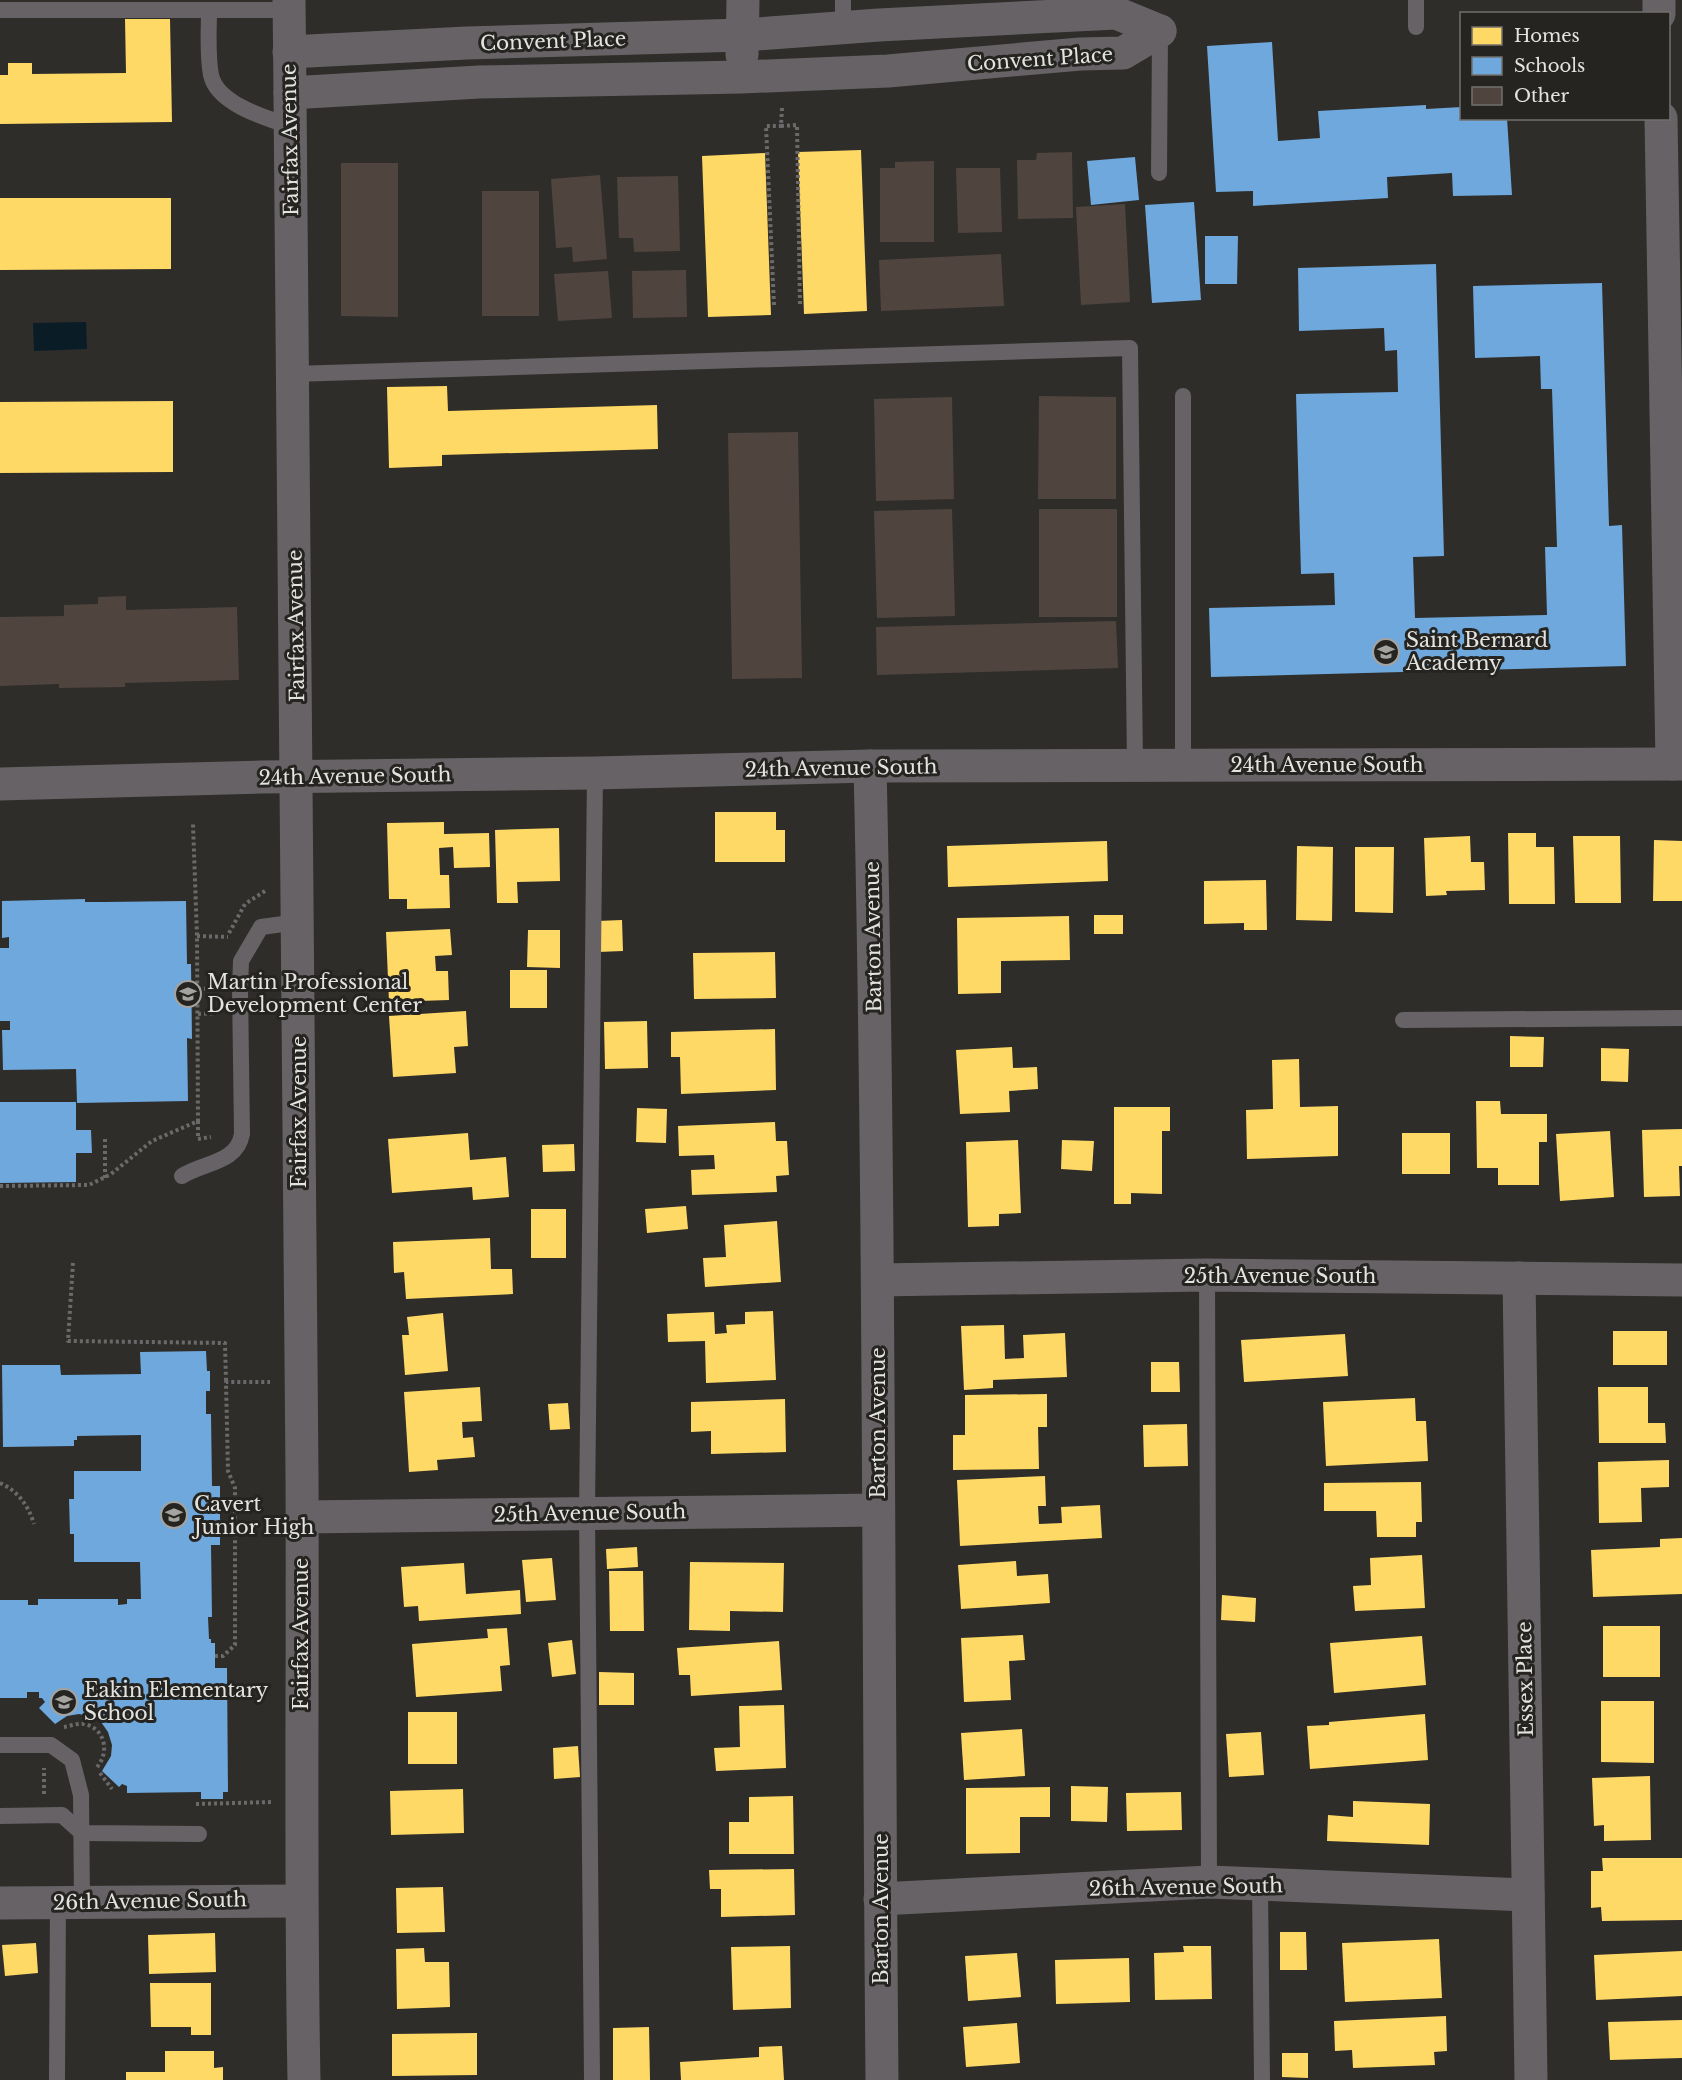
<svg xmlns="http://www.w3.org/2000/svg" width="1682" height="2080" viewBox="0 0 1682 2080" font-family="'Libre Baskerville',serif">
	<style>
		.water { fill: #0a1d26 }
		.homes { fill: #ffd966 }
		.schools { fill: #6fa8dc }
		.building { fill: #50443f }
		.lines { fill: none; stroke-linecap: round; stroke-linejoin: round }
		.path { stroke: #6c696b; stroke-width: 4; stroke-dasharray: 3 3; stroke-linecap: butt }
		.service { stroke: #666266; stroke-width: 16 }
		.minor { stroke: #666266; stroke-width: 33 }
		.labels { text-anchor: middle; stroke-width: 6; stroke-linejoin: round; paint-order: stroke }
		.street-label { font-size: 20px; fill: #e3e3e0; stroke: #252420 }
		.poi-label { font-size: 20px; fill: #e3e3e0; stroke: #252420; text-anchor: start }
	</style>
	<rect width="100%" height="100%" fill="#2e2d2a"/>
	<path class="water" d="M86 322 87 349 34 351 33 323Z"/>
	<g class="homes">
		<path d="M125 19H170L172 122 0 124V75H8V63H32V74L126 73Z"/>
		<path d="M861 150 867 311 804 314 798 152Z"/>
		<path d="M765 153 771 315 708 317 702 156Z"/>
		<path d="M0 198H171V269L0 270Z"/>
		<path d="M447 386 448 411 657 405 658 449 442 455V466L389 468 387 387Z"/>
		<path d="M173 401V472L0 473V402Z"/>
		<path d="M715 812H776V830H785V862H715Z"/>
		<path d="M444 822V834L489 833 490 867 454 868 453 847 439 848 440 875H449L450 908 407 909V899H389L387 823Z"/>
		<path d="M559 828 560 881 517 882 518 903H497L495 830Z"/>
		<path d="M1508 833H1536V847H1554L1555 904H1509Z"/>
		<path d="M1470 836 1471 862H1484L1485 890 1446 891 1447 895 1426 896 1424 838Z"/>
		<path d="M1573 836H1620L1621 903H1575Z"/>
		<path d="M1654 840 1682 841V901H1653Z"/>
		<path d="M1107 841 1108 881 948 887 947 846Z"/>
		<path d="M1297 846 1333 847 1332 921 1296 920Z"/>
		<path d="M1355 847H1394L1393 913 1355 912Z"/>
		<path d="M1266 880 1267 930H1244V923L1204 924V881Z"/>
		<rect x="1094" y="915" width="29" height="19"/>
		<path d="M1069 916 1070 960 1001 961V993L958 994 957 918Z"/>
		<path d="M622 920 623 951 598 952 597 921Z"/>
		<path d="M450 929 452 955 435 956 436 971H448L449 1000 389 1002 386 932Z"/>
		<path d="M528 930H560V968L527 967Z"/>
		<path d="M775 952 776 998 694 999 693 953Z"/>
		<rect x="510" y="970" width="37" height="38"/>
		<path d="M466 1011 468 1046 454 1047 456 1073 393 1077 389 1016Z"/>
		<path d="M647 1021 648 1068 605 1069 604 1022Z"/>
		<path d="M775 1029 776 1090 681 1094 680 1057H671V1032Z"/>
		<path d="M1510 1036 1544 1037 1543 1067H1510Z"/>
		<path d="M1012 1047 1013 1068 1037 1067 1038 1089 1009 1091 1010 1112 960 1114 956 1050Z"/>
		<path d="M1601 1048 1629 1049 1628 1082 1601 1081Z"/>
		<path d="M1299 1059 1300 1107 1338 1106V1156L1247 1159 1246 1110 1273 1109 1272 1060Z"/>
		<path d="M1476 1101H1500L1501 1114H1547V1142H1539V1185H1498V1168H1477Z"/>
		<path d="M1114 1107H1170V1131H1162V1194L1131 1193V1204H1114Z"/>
		<path d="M637 1108 667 1109 666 1143 636 1142Z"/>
		<path d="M775 1122 776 1141H787L789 1175 776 1176 777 1192 692 1195 691 1170 715 1169 714 1155 679 1156 678 1126Z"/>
		<path d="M1682 1129V1166H1679L1680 1196 1644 1197 1642 1130Z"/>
		<path d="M1610 1131 1614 1197 1560 1201 1556 1134Z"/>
		<path d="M468 1133 470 1160 506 1157 509 1197 473 1200 472 1187 392 1193 388 1139Z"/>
		<rect x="1402" y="1133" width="48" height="41"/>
		<path d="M1018 1140 1021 1213 999 1214V1226L968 1227 966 1142Z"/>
		<path d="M1062 1140 1094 1141 1092 1171 1061 1169Z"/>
		<path d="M574 1144 575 1171 543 1172 542 1145Z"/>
		<path d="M686 1206 688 1229 647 1233 645 1209Z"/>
		<rect x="531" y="1209" width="35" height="49"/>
		<path d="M777 1221 781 1282 705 1287 703 1258 726 1257 724 1225Z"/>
		<path d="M490 1238 491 1269H512L513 1294 406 1299 404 1272 394 1273 393 1242Z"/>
		<path d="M773 1311 776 1380 706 1383 705 1341 668 1342 667 1314 714 1312 715 1334 727 1333 726 1325 745 1324V1312Z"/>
		<path d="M443 1313 448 1371 405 1375 402 1335H409L407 1317Z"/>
		<path d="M1004 1325 1005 1359 1024 1358 1023 1335 1065 1333 1067 1377 993 1380V1388L964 1390 961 1326Z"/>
		<rect x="1613" y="1331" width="54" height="34"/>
		<path d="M1345 1334 1348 1376 1244 1382 1241 1340Z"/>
		<path d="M1151 1362H1179L1180 1392H1151Z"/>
		<path d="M480 1387 482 1421 462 1422 463 1438 473 1437 475 1457 437 1460 438 1470 409 1472 404 1392Z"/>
		<path d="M1598 1387H1648V1423H1665L1666 1443H1599Z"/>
		<path d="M1047 1394V1427H1038L1039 1469 953 1470V1435H965V1395Z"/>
		<path d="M1415 1398 1416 1421H1426L1428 1461 1326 1466 1323 1402Z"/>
		<path d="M785 1399 786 1452 711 1454V1431L691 1432V1402Z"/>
		<path d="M568 1403 570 1429 550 1430 548 1404Z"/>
		<path d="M1187 1424 1188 1466 1144 1467 1143 1425Z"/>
		<path d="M1669 1460V1487L1641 1488 1642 1522 1599 1523 1598 1462Z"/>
		<path d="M1045 1476 1046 1506H1038L1039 1524 1062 1523 1061 1507 1100 1505 1102 1538 960 1546 957 1480Z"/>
		<path d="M1421 1482 1422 1522H1416V1537H1377L1376 1511H1324V1483Z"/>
		<path d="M1682 1538V1594L1593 1597 1591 1550 1660 1547V1539Z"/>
		<path d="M637 1547 638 1567 607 1569 606 1549Z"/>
		<path d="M1422 1555 1425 1608 1355 1611 1353 1586 1371 1585 1370 1558Z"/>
		<path d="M552 1558 556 1600 526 1602 522 1560Z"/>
		<path d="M1016 1561 1017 1576 1048 1574 1050 1603 961 1609 958 1565Z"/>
		<path d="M690 1562 784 1563 783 1612 730 1611V1631L689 1630Z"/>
		<path d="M464 1563 466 1594 520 1590 521 1614 419 1621 418 1606 404 1607 401 1567Z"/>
		<path d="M609 1571H643L644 1631H610Z"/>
		<path d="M1222 1595 1256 1598 1255 1622 1221 1620Z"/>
		<rect x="1603" y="1626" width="57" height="51"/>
		<path d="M507 1628 510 1665 500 1666 502 1691 416 1697 412 1644 488 1638 487 1629Z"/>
		<path d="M1023 1635 1025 1660 1009 1661 1011 1700 964 1702 961 1638Z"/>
		<path d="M1422 1636 1426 1685 1334 1693 1330 1643Z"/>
		<path d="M572 1640 576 1674 552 1677 548 1643Z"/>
		<path d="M779 1641 782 1690 691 1696 690 1675H679L677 1648Z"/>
		<path d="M599 1672 634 1673V1705H599Z"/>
		<path d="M1601 1701H1654V1763L1601 1762Z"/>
		<path d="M784 1705 786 1768 716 1771 714 1748 740 1747 739 1706Z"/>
		<rect x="408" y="1712" width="49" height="52"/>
		<path d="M1425 1714 1428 1760 1310 1769 1307 1726 1329 1725V1722Z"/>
		<path d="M1022 1729 1025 1776 964 1780 961 1733Z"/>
		<path d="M1261 1732 1264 1775 1229 1777 1226 1734Z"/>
		<path d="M578 1746 580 1777 554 1779 553 1748Z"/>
		<path d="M1650 1776 1651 1840 1604 1841V1825L1594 1826 1592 1778Z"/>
		<path d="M1071 1786 1108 1787 1107 1822 1071 1821Z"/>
		<path d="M1050 1787V1817H1020V1853L966 1854V1788Z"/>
		<path d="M463 1789 464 1833 391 1835 390 1791Z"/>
		<path d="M1181 1792 1182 1830 1127 1831 1126 1793Z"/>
		<path d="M793 1796 794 1854H729V1822H749V1797Z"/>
		<path d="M1353 1801 1430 1804 1429 1845 1327 1841 1328 1815 1353 1817Z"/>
		<path d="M1602 1858H1682V1920L1602 1921 1601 1907 1591 1908V1871H1603Z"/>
		<path d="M794 1869 795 1915 721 1917V1889H710L709 1870Z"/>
		<path d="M443 1887 445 1932 397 1933 396 1888Z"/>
		<path d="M1280 1932H1306L1307 1970H1280Z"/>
		<path d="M215 1933 216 1972 149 1974 148 1935Z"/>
		<path d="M1439 1939 1442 1998 1345 2002 1342 1943Z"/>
		<path d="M36 1943 38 1973 5 1976 2 1945Z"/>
		<path d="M790 1946 791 2008 733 2010 731 1947Z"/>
		<path d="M1183 1946H1211L1212 1999 1155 2000 1154 1953 1184 1952Z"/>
		<path d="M424 1948 425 1962H449L450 2007 397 2009 396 1949Z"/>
		<path d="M1682 1951V1996L1596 2000 1594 1955Z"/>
		<path d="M1017 1953 1021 1997 968 2001 965 1956Z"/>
		<path d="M1129 1958 1130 2002 1056 2004 1055 1960Z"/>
		<path d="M150 1983H211V2035H191V2027H151Z"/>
		<path d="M1446 2016 1447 2051 1434 2052 1435 2065 1353 2068 1352 2050 1335 2051 1334 2021Z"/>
		<path d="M1682 2020V2058L1610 2060 1608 2022Z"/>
		<path d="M1017 2023 1020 2063 966 2067 963 2027Z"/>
		<path d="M649 2027 650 2080H613V2028Z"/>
		<path d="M477 2033V2075L392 2076V2034Z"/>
		<path d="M782 2046 784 2080H681L680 2062 759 2057V2047Z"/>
		<path d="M165 2051H214V2068L223 2067V2080H126V2072H165Z"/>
		<path d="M1282 2053H1308V2078L1282 2077Z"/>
	</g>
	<g class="schools">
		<path d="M1272 42 1278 141 1320 138 1318 111 1426 105V109L1462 107V118H1507L1512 195 1453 196 1452 173 1387 177 1388 198 1253 206V191L1216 192 1207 46Z"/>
		<path d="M1135 157 1139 200 1091 205 1087 161Z"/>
		<path d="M1194 202 1201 300 1152 303 1145 205Z"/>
		<path d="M1205 236H1238L1237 284H1205Z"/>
		<path d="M1436 264 1444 556 1413 557 1415 618 1547 615 1545 547H1557L1552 389H1541L1540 356 1475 358 1473 286 1602 283 1609 526 1622 525 1626 666 1211 677 1209 608 1335 605 1334 573 1301 574 1296 394 1398 392 1397 350 1385 351 1384 328 1299 331 1298 268Z"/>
		<path d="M85 899V902H104L186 901 187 964H191L192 1039 187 1038 188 1101 77 1103 76 1069 3 1070 2 1030H10V1021H0V948H9V937L2 938V901Z"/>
		<path d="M0 1102H76V1130H91L92 1153H76V1182L0 1183Z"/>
		<path d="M206 1351 207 1371H210V1391H206V1414H211L212 1486H220V1545H211L212 1617H208L209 1639H211V1643H215V1668H227L228 1792H223V1799H201V1792L127 1793V1786L122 1784 119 1787 102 1771 111 1756 112 1745 108 1732 101 1722 89 1716 79 1714 67 1716 55 1724 39 1708 45 1702 42 1698H39V1692H27V1698H0V1600H28V1605H38V1599H118V1605L127 1604V1599H141L140 1562H74V1534H70L69 1499H74V1471H141V1435L77 1436V1440H74V1446L3 1447 2 1365H60L61 1375 141 1374 140 1352Z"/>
	</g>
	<g class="building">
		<path d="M1072 152 1073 218 1018 219 1017 160H1036L1037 153Z"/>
		<path d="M934 161V242H880V168H895V162Z"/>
		<path d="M341 163H398V317L341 316Z"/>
		<path d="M956 168H1000L1002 232 958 233Z"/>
		<path d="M600 175 607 259 573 262 572 247 556 248 551 179Z"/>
		<path d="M678 176 680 251 634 252 633 238H619L617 177Z"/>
		<rect x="482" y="191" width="57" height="125"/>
		<path d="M1125 204 1130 302 1081 305 1076 207Z"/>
		<path d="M1001 254 1004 306 881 311 879 260Z"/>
		<path d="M686 270 687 317 633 318 632 271Z"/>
		<path d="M608 271 612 318 558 321 554 274Z"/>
		<path d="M1039 396 1116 397V499H1038Z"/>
		<path d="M952 397 954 499 876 501 874 399Z"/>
		<path d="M798 432 802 678 732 679 728 433Z"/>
		<path d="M952 509 955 616 877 618 874 511Z"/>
		<rect x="1039" y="509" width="78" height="108"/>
		<path d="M126 596V610L237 607 239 680 125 683V687L59 688V684L0 686V617L64 616V605L98 604V597Z"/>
		<path d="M1116 621 1118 668 877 675 876 627Z"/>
	</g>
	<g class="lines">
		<g class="path">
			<path d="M782 108 781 126 797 125 800 305"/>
			<path d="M774 305 766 126H781"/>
			<path d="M229 933 245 904 265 891"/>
			<path d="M197 936 228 937"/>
			<path d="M198 989 218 988"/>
			<path d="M198 1014 218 1013"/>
			<path d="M198 1121V1139L211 1137"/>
			<path d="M105 1178V1136"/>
			<path d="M0 1186 89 1185 111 1174 152 1141 198 1121 197 936 193 824"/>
			<path d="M73 1263 68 1341 225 1343 226 1382"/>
			<path d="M0 1483C18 1491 28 1505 34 1524"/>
			<path d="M215 1656H223L235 1645V1488L228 1471 226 1382H270"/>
			<path d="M64 1727C70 1726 77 1723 84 1724 105 1728 110 1752 97 1767"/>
			<path d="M100 1773 112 1789"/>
			<path d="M44 1794V1768"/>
			<path d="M196 1804 273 1802"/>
		</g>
		<g class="service">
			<path d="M843 0V28"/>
			<path d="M1416 0V27"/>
			<path d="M0 10H289"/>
			<path d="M209 10C209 31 207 54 211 75 217 104 266 118 290 126"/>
			<path d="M1159 173 1160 31"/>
			<path d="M293 374 1130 348 1135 765"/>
			<path d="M1183 765V396"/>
			<path d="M1403 1020 1682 1018"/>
			<path d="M182 1176C205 1162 237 1163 242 1134L240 988 241 961 261 927 298 922"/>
			<path d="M1207 1275 1209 1882"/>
			<path d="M0 1745H51L72 1760 81 1795 82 1902"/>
			<path d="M0 1816 62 1815 82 1833 199 1834"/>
			<path d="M1260 1884 1262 2080"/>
			<path d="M57 2080 58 1902"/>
			<path d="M592 2080 587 1513 595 773"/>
		</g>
		<g class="minor">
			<path d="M289 0C295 491 298 982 302 1474 303 1676 300 1878 304 2080"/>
			<path d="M1659 0V14"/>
			<path d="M289 52 467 43 743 35 879 25 1116 13 1160 31"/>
			<path d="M742 55 743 0"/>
			<path d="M290 93 479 82 742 77 888 71 1080 54 1123 53 1160 31"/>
			<path d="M1661 118 1672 764"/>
			<path d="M870 766C880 1204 878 1642 882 2080"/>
			<path d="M0 784 261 777 595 773 870 766 1682 764"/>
			<path d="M1519 1278 1531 2080"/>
			<path d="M878 1280 1207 1275 1682 1280"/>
			<path d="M302 1517 878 1510"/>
			<path d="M880 1899 1209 1882 1528 1895"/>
			<path d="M0 1903 301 1901"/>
		</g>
	</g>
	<defs>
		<symbol id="school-ring" viewBox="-11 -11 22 22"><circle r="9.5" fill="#252420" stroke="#a4a3a0" stroke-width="1.5"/><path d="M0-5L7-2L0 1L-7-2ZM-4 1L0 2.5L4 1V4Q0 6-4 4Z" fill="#a4a3a0"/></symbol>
	</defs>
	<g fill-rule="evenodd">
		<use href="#school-ring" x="1371" y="637" width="30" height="30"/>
		<use href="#school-ring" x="173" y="979" width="30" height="30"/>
		<use href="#school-ring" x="159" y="1500" width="30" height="30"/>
		<use href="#school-ring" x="49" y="1687" width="30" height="30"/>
	</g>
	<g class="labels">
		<g class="street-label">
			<text transform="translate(553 41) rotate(-2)" y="7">Convent Place</text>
			<text transform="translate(1040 59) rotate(-4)" y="7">Convent Place</text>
			<text transform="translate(290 140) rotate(-91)" y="7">Fairfax Avenue</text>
			<text transform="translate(296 626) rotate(-91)" y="7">Fairfax Avenue</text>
			<text x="1327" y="772">24th Avenue South</text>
			<text transform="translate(841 768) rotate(-1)" y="7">24th Avenue South</text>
			<text transform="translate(355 776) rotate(-1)" y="7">24th Avenue South</text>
			<text transform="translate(873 937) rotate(-91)" y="7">Barton Avenue</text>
			<text transform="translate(299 1112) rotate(-90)" y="7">Fairfax Avenue</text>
			<text x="1280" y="1283">25th Avenue South</text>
			<text transform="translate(878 1423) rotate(-90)" y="7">Barton Avenue</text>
			<text transform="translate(590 1513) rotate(-1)" y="7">25th Avenue South</text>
			<text transform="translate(301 1634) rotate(-90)" y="7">Fairfax Avenue</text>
			<text transform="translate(1525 1679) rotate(-91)" y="7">Essex Place</text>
			<text transform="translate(1186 1887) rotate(-1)" y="7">26th Avenue South</text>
			<text transform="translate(150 1901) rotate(-1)" y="7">26th Avenue South</text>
			<text transform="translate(881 1909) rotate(-90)" y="7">Barton Avenue</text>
		</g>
		<g class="poi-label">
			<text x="1406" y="647">Saint Bernard<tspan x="1406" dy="23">Academy</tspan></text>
			<text x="207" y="989">Martin Professional<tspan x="207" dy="23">Development Center</tspan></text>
			<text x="194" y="1511">Cavert<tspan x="194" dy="23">Junior High</tspan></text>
			<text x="84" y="1697">Eakin Elementary<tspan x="84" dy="23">School</tspan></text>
		</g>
	</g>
	<rect x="1460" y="12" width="210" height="108" fill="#252420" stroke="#71706d" stroke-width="1.5"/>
	<rect x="1472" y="27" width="30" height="18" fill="#ffd966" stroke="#71706d" stroke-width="1.5"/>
	<text x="1514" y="42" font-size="18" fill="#e3e3e0">Homes</text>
	<rect x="1472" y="57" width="30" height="18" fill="#6fa8dc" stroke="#71706d" stroke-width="1.5"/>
	<text x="1514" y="72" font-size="18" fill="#e3e3e0">Schools</text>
	<rect x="1472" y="87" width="30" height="18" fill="#50443f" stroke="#71706d" stroke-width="1.5"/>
	<text x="1514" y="102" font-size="18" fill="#e3e3e0">Other</text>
</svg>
